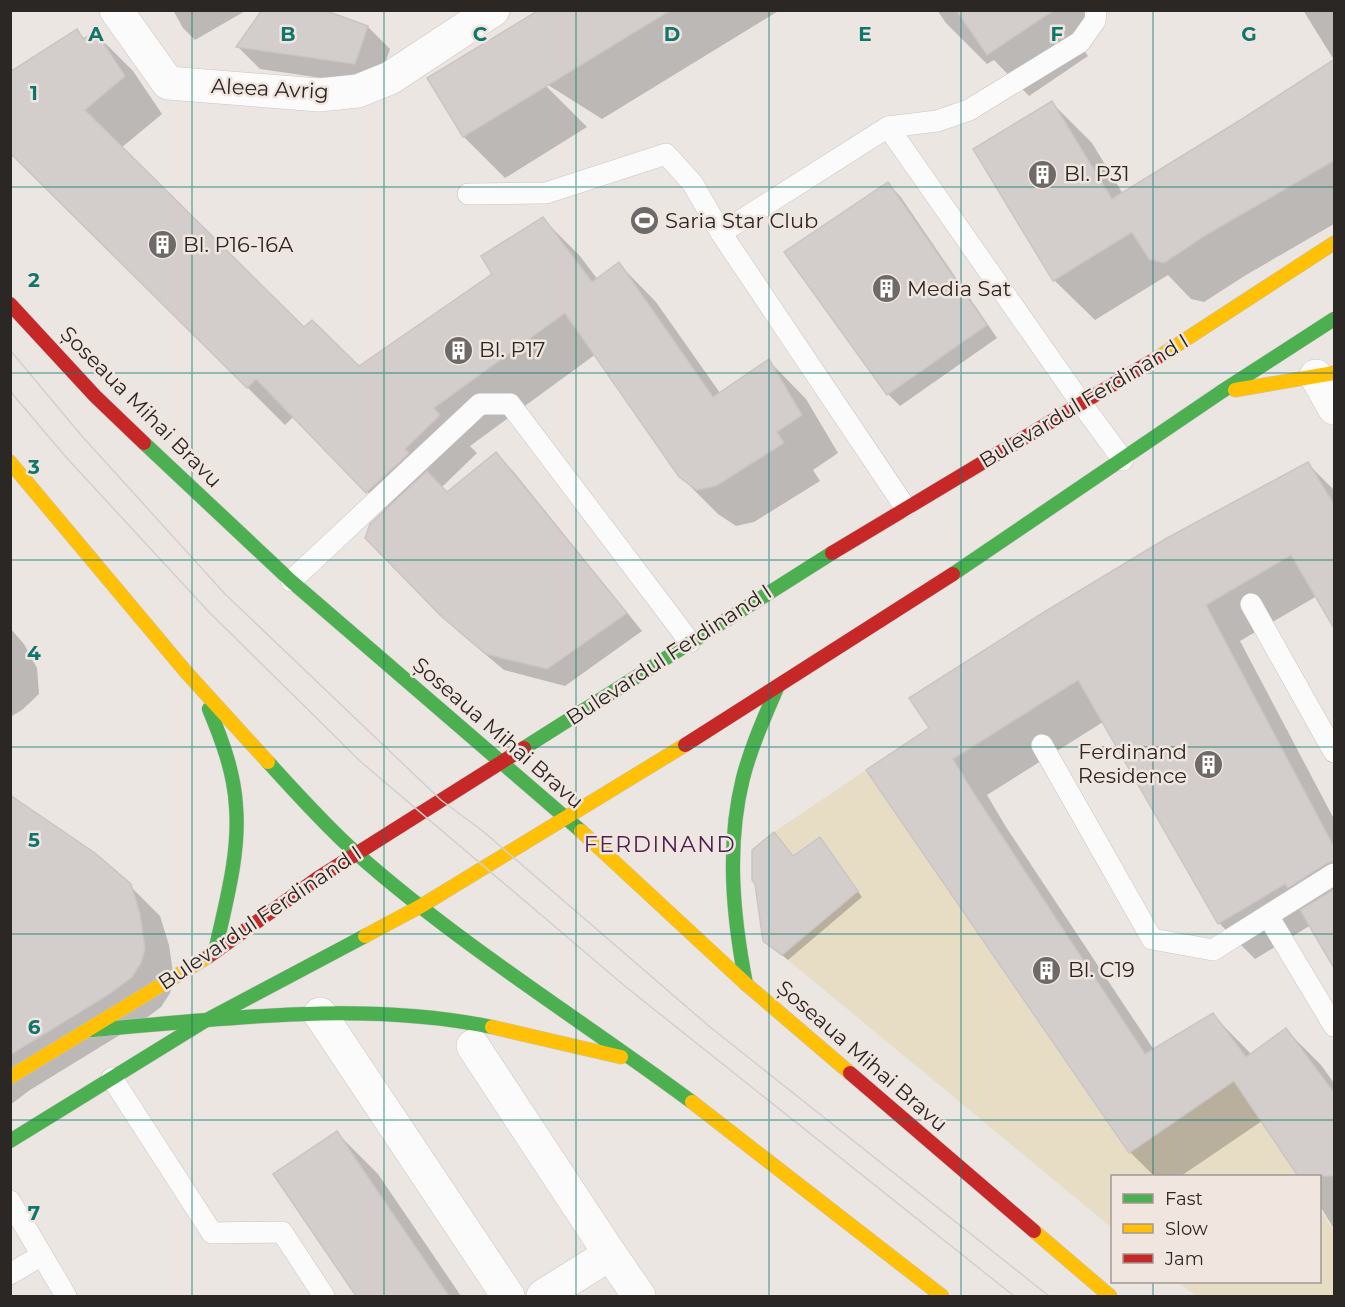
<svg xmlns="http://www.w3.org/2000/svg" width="1345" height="1307" viewBox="0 0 1345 1307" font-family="Montserrat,sans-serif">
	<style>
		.green { fill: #e7ddc5 }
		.shadow { fill: #0003 }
		.building { fill: #d3cecc; stroke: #cac5c3; stroke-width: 1.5 }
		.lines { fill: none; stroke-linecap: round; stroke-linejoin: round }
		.lane-casing { stroke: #c9c4c1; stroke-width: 22 }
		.street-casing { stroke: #c9c4c1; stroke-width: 34 }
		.fast-casing { stroke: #c5c3c1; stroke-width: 15 }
		.slow-casing { stroke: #c5c3c1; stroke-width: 15 }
		.jam-casing { stroke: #c5c3c1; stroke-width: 15 }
		.lane { stroke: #fcfbfb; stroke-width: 21 }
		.street { stroke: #fcfbfb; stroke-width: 33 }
		.fast { stroke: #4caf50; stroke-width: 14 }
		.slow { stroke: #ffc107; stroke-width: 14 }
		.jam { stroke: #c62828; stroke-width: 14 }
		.tram { stroke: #d1cfcf; stroke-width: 1.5 }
		.grid { fill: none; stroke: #0f766e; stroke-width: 1.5; stroke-opacity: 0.55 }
		.labels { text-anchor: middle; stroke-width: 5; stroke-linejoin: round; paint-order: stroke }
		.street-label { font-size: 21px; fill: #2b2724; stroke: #f0e5df }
		.poi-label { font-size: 21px; fill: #2b2724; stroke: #f0e5df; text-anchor: start }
		.neighbourhood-label { font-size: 22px; letter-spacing: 1.5px; fill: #4b2155; stroke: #f0e5df }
		.grid-label { font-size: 20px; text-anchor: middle; font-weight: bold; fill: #0f766e; stroke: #f0e5df; stroke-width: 5; stroke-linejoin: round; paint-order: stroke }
	</style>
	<rect width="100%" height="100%" fill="#ece6e3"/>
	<g class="green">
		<path d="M866 770 1128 1153 1234 1081 1298 1176H1112V1228L782 955 858 891 820 837 793 856 774 832Z"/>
		<path d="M1320 1209 1334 1231V1296H1196L1178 1282H1320Z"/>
	</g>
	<g class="shadow">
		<path d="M173 10H247L195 40 183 28Z"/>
		<path d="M542 10H780L602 119 537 78Z"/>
		<path d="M937 10H1089L1076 39 1088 56 1029 96 994 60 987 64 946 23Z"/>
		<path d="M1303 10H1334V60Z"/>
		<path d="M368 27 390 49 377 86 260 69 238 47Z"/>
		<path d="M77 31 85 39 96 34 133 71 162 114 121 148 304 330 358 368 494 274 543 219 580 256 598 280 619 264 656 302 720 393 769 361 806 399 838 453 813 470 820 481 754 522 736 526 718 514 680 476 596 354 470 446 477 453 442 487 447 494 496 454 513 471 642 631 565 686 504 670 460 633 367 538 386 511 294 416 285 425 10 151V67L15 71Z"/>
		<path d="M462 59 547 87 587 127 505 178 464 137 429 79Z"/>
		<path d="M1334 61V224L1246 275 1204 302 1191 299 1168 275 1095 320 1054 280 1052 103 1092 143 1123 194Z"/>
		<path d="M888 184 900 196 997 338 900 406 888 394 787 253Z"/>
		<path d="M1308 464 1334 490V627L1317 596 1240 641 1334 819V967L1311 925 1255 959 1220 924 1103 722 987 795 1006 827 1154 1050 1213 1015 1252 1055 1286 1030 1321 1065 1334 1083V1229L1320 1206V1176H1300L1262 1121 1181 1176H1154L1130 1152 931 729Z"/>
		<path d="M10 628 24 644 37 668 39 694 22 710 10 717Z"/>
		<path d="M10 797 130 886 160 916 169 945 174 979 170 993 161 1007 141 1022 30 1090 10 1105Z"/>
		<path d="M820 839 862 897 788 960 765 941 793 857Z"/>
		<path d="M337 1133 378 1174 461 1296H358L275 1175Z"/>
	</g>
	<g class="building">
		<path d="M262 10H324L368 26 355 64 236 47Z"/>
		<path d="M539 10H671L463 137 427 78Z"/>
		<path d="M956 10H1054L987 55Z"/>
		<path d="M77 29 83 39 96 32 125 76 85 110 304 327 312 320 359 366 492 274 481 256 543 217 592 282 619 262 713 397 769 359 802 415 777 432 784 443 716 486 697 490 679 477 565 313 434 408 440 415 405 449 409 453 366 493 256 379 247 388 10 153V72Z"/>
		<path d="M1335 59V160L1206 235 1164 263 1149 259 1132 232 1053 281 973 149 1052 101 1112 199 1242 119Z"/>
		<path d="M888 182 987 325 887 395 784 252Z"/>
		<path d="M496 452 627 613 547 669 486 654 441 616 365 538 370 524 427 471 447 492Z"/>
		<path d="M1308 462 1335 506V630L1291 555 1206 605 1335 849V861L1327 863 1288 888 1285 884 1218 924 1078 680 953 759 971 789 1145 1054 1213 1013 1246 1057 1286 1028 1335 1094V1176H1298L1234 1081 1129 1153 866 770 929 728 909 698 1041 614 1167 538Z"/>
		<path d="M10 795 95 853 131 884 140 914 145 949 141 963 132 977 111 993 10 1055Z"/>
		<path d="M774 832 793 856 820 837 858 891 782 955 763 941 755 884 752 880V850Z"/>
		<path d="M1335 889V970L1300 910Z"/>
		<path d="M337 1131 372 1183 449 1296H356L273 1174Z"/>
	</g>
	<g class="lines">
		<defs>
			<g id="lane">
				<path d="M888 127 1081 403 1123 460"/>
				<path d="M468 194 546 193 666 154 693 184 721 233 888 127 937 121 969 110 1080 42 1095 21 1096 10"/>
				<path d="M721 233 905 507"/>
				<path d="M291 581 480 404H510L690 642"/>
				<path d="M1251 604 1334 752"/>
				<path d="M1042 745 1152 939 1213 950 1334 874"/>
				<path d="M1268 916 1334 1026"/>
				<path d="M112 1078 212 1233 282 1232 324 1296"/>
				<path d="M10 1201 66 1296"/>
				<path d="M10 1274 42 1255"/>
			</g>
			<g id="street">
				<path d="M116 10 168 83 319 95 358 91 390 78 493 10"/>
				<path d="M1316 376 1334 408"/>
				<path d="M320 1014 508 1296"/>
				<path d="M473 1046 610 1254"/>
				<path d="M543 1296 610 1254 639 1296"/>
			</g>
			<g id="fast">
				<path d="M144 443 291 581 581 831"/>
				<path d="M953 574 1221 392 1334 319"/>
				<path d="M209 709C222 740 234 772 236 806 240 855 225 905 215 952"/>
				<path d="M524 748 832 553"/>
				<path d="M268 762C296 793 325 825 356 853 461 946 580 1019 692 1102"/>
				<path d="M746 984C733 917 726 846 743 778 751 747 764 718 777 688"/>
				<path d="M92 1030C224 1019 361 1000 492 1027"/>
				<path d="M10 1141 203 1022 365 936"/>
			</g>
			<g id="slow">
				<path d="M1157 358 1334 243"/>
				<path d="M1235 390 1334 373"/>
				<path d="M10 462 186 672 268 762"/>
				<path d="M581 831 746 984 850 1073"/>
				<path d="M365 936 421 906 685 745"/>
				<path d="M492 1027 621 1057"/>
				<path d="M10 1077 209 956"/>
				<path d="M692 1102 942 1296"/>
				<path d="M1034 1231 1110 1296"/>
			</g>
			<g id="jam">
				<path d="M10 304 95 396 144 443"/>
				<path d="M832 553 1157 358"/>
				<path d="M685 745 953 574"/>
				<path d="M209 956 318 878 524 748"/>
				<path d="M850 1073 1034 1231"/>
			</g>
		</defs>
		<use href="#lane" class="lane-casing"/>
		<use href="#street" class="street-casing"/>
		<use href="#fast" class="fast-casing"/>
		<use href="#slow" class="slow-casing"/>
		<use href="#jam" class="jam-casing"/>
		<use href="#lane" class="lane"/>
		<use href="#street" class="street"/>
		<use href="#fast" class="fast"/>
		<use href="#slow" class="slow"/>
		<use href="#jam" class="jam"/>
		<g class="tram">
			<path d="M10 350 81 435 225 594 441 800 484 832 710 1027 1049 1296"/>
			<path d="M10 391 65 456 208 611 361 762 626 987 1014 1296"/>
		</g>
	</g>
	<path class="grid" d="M192 10V1296M384 10V1296M576 10V1296M769 10V1296M961 10V1296M1153 10V1176M10 187H1334M10 373H1334M10 560H1334M10 747H1334M10 934H1334M10 1120H1334M1153 1282V1296"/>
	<defs>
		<symbol id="building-disc" viewBox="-11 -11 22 22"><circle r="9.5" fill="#6f6a67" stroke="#f0e5df"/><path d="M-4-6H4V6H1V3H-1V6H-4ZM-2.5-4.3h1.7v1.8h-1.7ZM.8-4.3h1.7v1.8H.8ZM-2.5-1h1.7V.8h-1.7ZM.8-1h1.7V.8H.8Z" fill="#fff"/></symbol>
		<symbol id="stadium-disc" viewBox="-11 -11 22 22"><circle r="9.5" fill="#6f6a67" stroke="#f0e5df"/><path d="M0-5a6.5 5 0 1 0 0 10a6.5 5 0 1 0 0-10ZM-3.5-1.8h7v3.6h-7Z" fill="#fff"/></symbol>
	</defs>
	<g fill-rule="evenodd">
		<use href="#building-disc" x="1026" y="158" width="33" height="33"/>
		<use href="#stadium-disc" x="628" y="204" width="33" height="33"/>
		<use href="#building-disc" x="146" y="228" width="33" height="33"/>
		<use href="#building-disc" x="870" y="272" width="33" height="33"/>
		<use href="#building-disc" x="442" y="334" width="33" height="33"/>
		<use href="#building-disc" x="1192" y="748" width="33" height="33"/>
		<use href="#building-disc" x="1030" y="954" width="33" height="33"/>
	</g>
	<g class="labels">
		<g class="street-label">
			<text transform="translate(270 89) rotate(3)" y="7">Aleea Avrig</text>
			<text transform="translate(1084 401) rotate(-31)" y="7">Bulevardul Ferdinand I</text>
			<text transform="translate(141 407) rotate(45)" y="7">Șoseaua Mihai Bravu</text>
			<text transform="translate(669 655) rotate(-33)" y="7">Bulevardul Ferdinand I</text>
			<text transform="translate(498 733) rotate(41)" y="7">Șoseaua Mihai Bravu</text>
			<text transform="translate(260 918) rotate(-34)" y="7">Bulevardul Ferdinand I</text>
			<text transform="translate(862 1056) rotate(41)" y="7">Șoseaua Mihai Bravu</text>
		</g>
		<g class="poi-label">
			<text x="1064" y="181">Bl. P31</text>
			<text x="665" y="228">Saria Star Club</text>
			<text x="183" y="252">Bl. P16-16A</text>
			<text x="907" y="296">Media Sat</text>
			<text x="479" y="357">Bl. P17</text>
			<text x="1187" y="759" text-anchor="end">Ferdinand<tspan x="1187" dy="24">Residence</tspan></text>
			<text x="1068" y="977">Bl. C19</text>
		</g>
		<g class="neighbourhood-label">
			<text x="660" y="852">FERDINAND</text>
		</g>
	</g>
	<g class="grid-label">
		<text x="96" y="41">A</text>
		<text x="288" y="41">B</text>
		<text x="480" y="41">C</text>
		<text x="672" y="41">D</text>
		<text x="865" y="41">E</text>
		<text x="1057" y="41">F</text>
		<text x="1249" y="41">G</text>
		<text x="34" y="100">1</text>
		<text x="34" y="287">2</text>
		<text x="34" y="474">3</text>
		<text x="34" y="660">4</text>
		<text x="34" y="847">5</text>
		<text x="34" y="1034">6</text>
		<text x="34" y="1220">7</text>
	</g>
	<rect width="1345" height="1307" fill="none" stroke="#2b2724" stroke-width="24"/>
	<rect x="1111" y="1175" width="210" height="108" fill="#f0e5df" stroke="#a19994" stroke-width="1.5"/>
	<rect x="1123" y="1194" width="30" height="9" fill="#4caf50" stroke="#a19994" stroke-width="1.5"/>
	<text x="1165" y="1205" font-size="18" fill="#2b2724">Fast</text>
	<rect x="1123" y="1224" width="30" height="9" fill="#ffc107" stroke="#a19994" stroke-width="1.5"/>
	<text x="1165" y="1235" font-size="18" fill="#2b2724">Slow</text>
	<rect x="1123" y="1254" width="30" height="9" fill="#c62828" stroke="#a19994" stroke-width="1.5"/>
	<text x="1165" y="1265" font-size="18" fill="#2b2724">Jam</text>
</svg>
